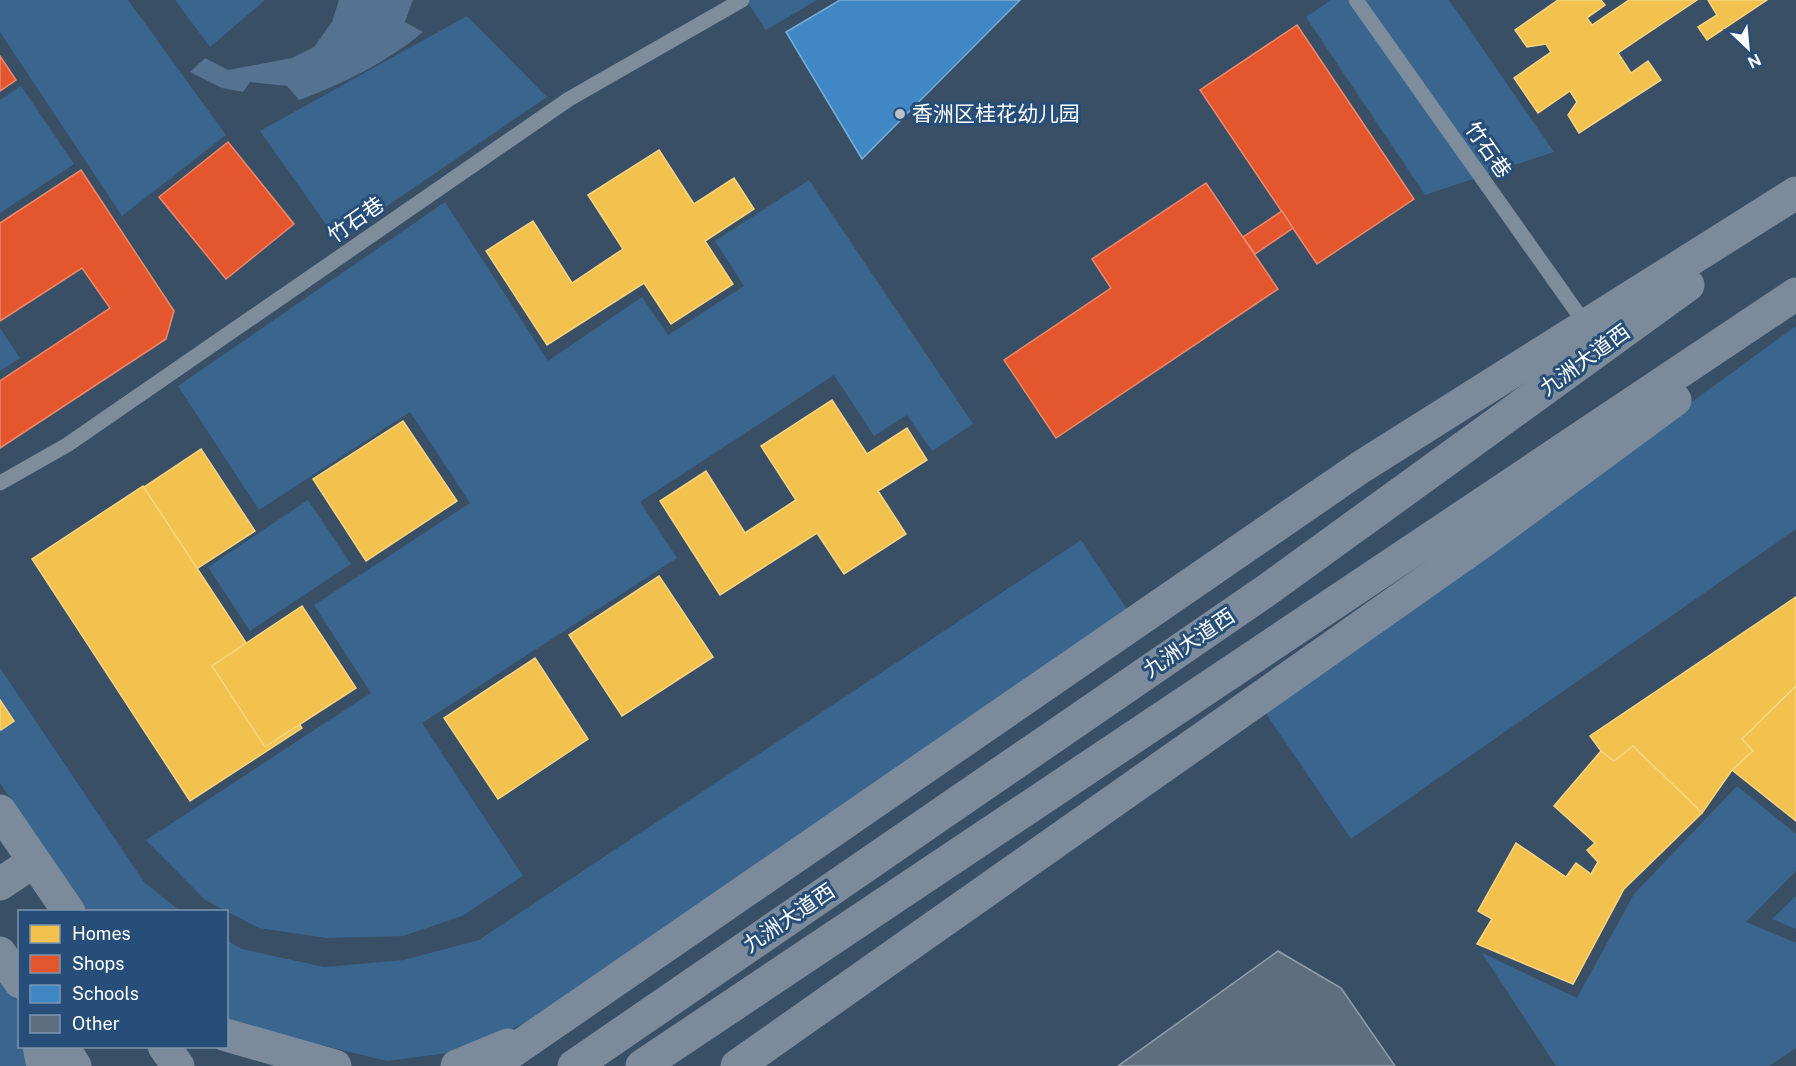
<svg xmlns="http://www.w3.org/2000/svg" width="1796" height="1066" viewBox="0 0 1796 1066" font-family="'Public Sans','Noto Sans SC',sans-serif">
	<style>
		.green { fill: #3a658f }
		.water { fill: #557291 }
		.homes { fill: #f2c14e; stroke: #f6d483; stroke-width: 1.5 }
		.shops { fill: #e4572e; stroke: #ec896d; stroke-width: 1.5 }
		.schools { fill: #3f88c5; stroke: #79acd6; stroke-width: 1.5 }
		.building { fill: #5d6e7f; stroke: #909eac; stroke-width: 1.5 }
		.lines { fill: none; stroke-linecap: round; stroke-linejoin: round }
		.service { stroke: #7d8d9c; stroke-width: 15 }
		.primary { stroke: #7c8b9b; stroke-width: 33 }
		.poi-dot { fill: #bac1c9; stroke: #264e78; stroke-width: 2 }
		.labels { text-anchor: middle; stroke-width: 6; stroke-linejoin: round; paint-order: stroke }
		.poi-label { font-size: 21px; fill: #fff; stroke: #264e78; text-anchor: start }
		.street-label { font-size: 21px; fill: #fff; stroke: #264e78 }
	</style>
	<rect width="100%" height="100%" fill="#394f65"/>
	<g class="green">
		<path d="M0 0H128L226 135 122 216 0 32Z"/>
		<path d="M175 0H265L210 47Z"/>
		<path d="M746 0H817L766 30Z"/>
		<path d="M1331 0H1449L1554 152 1425 195 1306 17Z"/>
		<path d="M467 16 547 97 337 240 260 131Z"/>
		<path d="M21 86 74 164 0 213V100Z"/>
		<path d="M809 180 973 424 932 451 907 415 874 436 834 375 640 502 677 558 422 723 523 876 462 916 403 936 326 938 259 928 205 900 146 840 371 693 314 605 470 503 410 412 259 510 178 386 445 202 548 361 642 297 668 335 744 286 715 241Z"/>
		<path d="M1796 326V529L1351 839 1265 712Z"/>
		<path d="M0 328 20 358 0 371Z"/>
		<path d="M308 500 351 564 250 631 208 567Z"/>
		<path d="M1081 540 1127 609 562 1005 503 1033 449 1053 387 1061 227 1022 226 940 242 949 324 967 404 960 479 940Z"/>
		<path d="M0 668 144 882 180 911H85L0 783Z"/>
		<path d="M1737 786 1796 834V871L1746 922 1796 943V1048L1769 1066H1556L1482 953 1577 998 1634 894Z"/>
		<path d="M1796 896V929L1772 919Z"/>
		<path d="M0 957 19 986 20 1046 37 1047 41 1066H0Z"/>
	</g>
	<path class="water" d="M339 0H413L405 22 423 32C387 62 343 84 299 100L287 86 250 82 243 92 222 88 190 72 205 58 228 70 292 58 314 47 332 22Z"/>
	<g class="homes">
		<path d="M1558 0H1601L1605 5 1587 18 1592 25 1629 0H1697L1618 53 1631 73 1648 61 1661 80 1579 133 1568 115 1577 102 1570 91 1538 113 1514 78 1551 52 1546 44 1527 47 1515 30Z"/>
		<path d="M1708 0H1767L1707 40 1698 27 1717 15Z"/>
		<path d="M659 150 694 204 734 178 754 209 705 241 733 284 671 324 644 283 547 345 486 251 533 221 572 283 623 249 588 195Z"/>
		<path d="M832 400 867 454 907 428 927 460 878 491 906 534 844 574 817 533 720 595 660 501 706 471 745 533 796 500 761 446Z"/>
		<path d="M403 421 457 501 366 561 313 479Z"/>
		<path d="M201 449 255 531 164 590 111 509Z"/>
		<path d="M143 486 302 728 190 801 32 559Z"/>
		<path d="M659 576 713 657 622 716 569 635Z"/>
		<path d="M1796 597V686L1742 739 1753 751 1732 770 1702 813 1633 746 1614 761 1601 751 1590 736Z"/>
		<path d="M302 606 356 688 265 747 212 666Z"/>
		<path d="M535 658 588 739 498 799 444 718Z"/>
		<path d="M1796 686V821L1732 770 1753 751 1742 739Z"/>
		<path d="M0 700 14 721 1 730 0 728Z"/>
		<path d="M1633 746 1702 813 1624 889 1573 984 1477 944 1492 919 1478 911 1516 843 1566 877 1576 863 1591 874 1598 862 1587 850 1595 843 1554 806 1601 751 1614 761Z"/>
	</g>
	<g class="shops">
		<path d="M1297 25 1414 199 1317 264 1200 90Z"/>
		<path d="M0 56 16 80 0 91Z"/>
		<path d="M228 142 294 224 226 279 159 197Z"/>
		<path d="M81 170 174 311 166 339 0 448V381L110 308 82 268 0 321V223Z"/>
		<path d="M1206 183 1278 289 1056 438 1004 360 1111 288 1092 259Z"/>
		<path d="M1282 211 1293 228 1255 254 1243 237Z"/>
	</g>
	<path class="schools" d="M840 0H1020L862 159 786 32Z"/>
	<path class="building" d="M1278 951 1341 988 1395 1066H1118Z"/>
	<g class="lines">
		<g class="service">
			<path d="M1356 0 1586 325"/>
			<path d="M0 483 67 445 569 99 742 0"/>
		</g>
		<g class="primary">
			<path d="M0 811 69 912"/>
			<path d="M0 884 33 862"/>
			<path d="M0 953 20 982"/>
			<path d="M226 1035 335 1066"/>
			<path d="M39 1046 43 1066"/>
			<path d="M62 1046 75 1066"/>
			<path d="M164 1046 178 1066"/>
			<path d="M457 1066 508 1045"/>
			<path d="M491 1066 1361 467 1796 193"/>
			<path d="M574 1066 1267 590 1688 285"/>
			<path d="M642 1066 1796 294"/>
			<path d="M737 1066 1486 539 1675 400"/>
		</g>
	</g>
	<circle class="poi-dot" cx="900" cy="114" r="6"/>
	<g class="labels">
		<g class="poi-label">
			<text x="912" y="121">香洲区桂花幼儿园</text>
		</g>
		<g class="street-label">
			<text transform="translate(1488 150) rotate(55)" y="7">竹石巷</text>
			<text transform="translate(356 220) rotate(-35)" y="7">竹石巷</text>
			<text transform="translate(1585 360) rotate(-36)" y="7">九洲大道西</text>
			<text transform="translate(1189 643) rotate(-34)" y="7">九洲大道西</text>
			<text transform="translate(789 918) rotate(-34)" y="7">九洲大道西</text>
		</g>
	</g>
	<rect x="18" y="910" width="210" height="138" fill="#264e78" stroke="#7d95ae" stroke-width="1.5"/>
	<rect x="30" y="925" width="30" height="18" fill="#f2c14e" stroke="#7d95ae" stroke-width="1.5"/>
	<text x="72" y="940" font-size="18" fill="#ffffff">Homes</text>
	<rect x="30" y="955" width="30" height="18" fill="#e4572e" stroke="#7d95ae" stroke-width="1.5"/>
	<text x="72" y="970" font-size="18" fill="#ffffff">Shops</text>
	<rect x="30" y="985" width="30" height="18" fill="#3f88c5" stroke="#7d95ae" stroke-width="1.5"/>
	<text x="72" y="1000" font-size="18" fill="#ffffff">Schools</text>
	<rect x="30" y="1015" width="30" height="18" fill="#5d6e7f" stroke="#7d95ae" stroke-width="1.5"/>
	<text x="72" y="1030" font-size="18" fill="#ffffff">Other</text>
	<g transform="translate(1748 48) rotate(154)" stroke="#264e78" stroke-width="4.5" paint-order="stroke">
	<path d="M0-4.5L10 22L0 15L-10 22Z" fill="#ffffff"/>
	<text y="-9" font-size="16" font-weight="bold" text-anchor="middle" fill="#ffffff">N</text>
	</g>
</svg>
